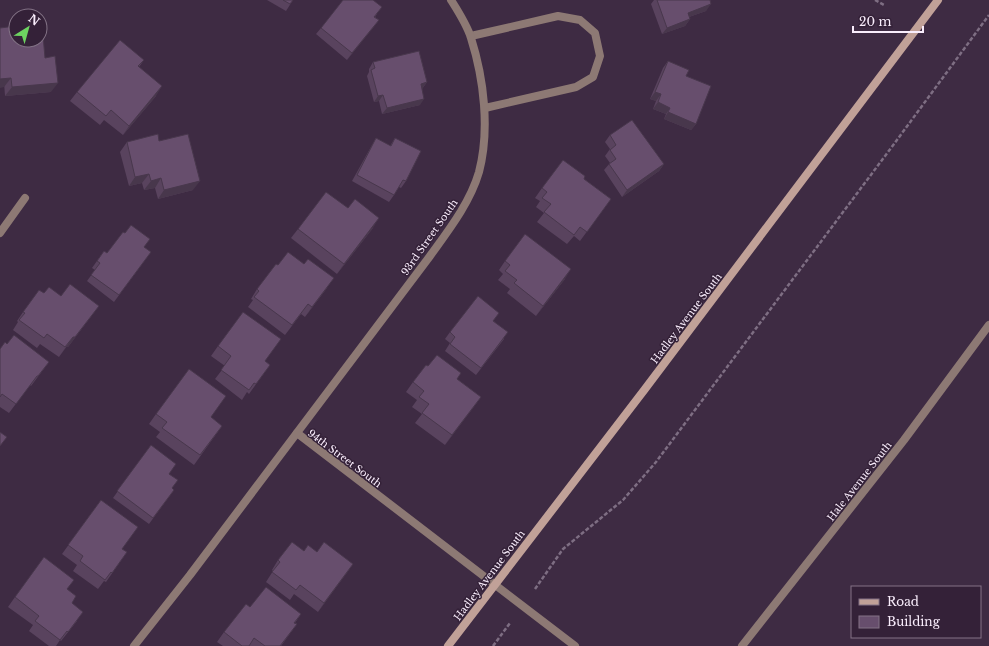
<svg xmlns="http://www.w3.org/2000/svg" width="989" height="646" viewBox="0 0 989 646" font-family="'Libre Baskerville',serif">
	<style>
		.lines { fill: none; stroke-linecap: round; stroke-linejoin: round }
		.path { stroke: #7e6e83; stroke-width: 2.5; stroke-dasharray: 4 2; stroke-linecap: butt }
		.street { stroke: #8d7974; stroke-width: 8 }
		.secondary { stroke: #c1a198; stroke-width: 8 }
		.wall { fill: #59435e }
		.shaded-wall { fill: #48374c }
		.building { fill: #674e6d; stroke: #48374c }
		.labels { text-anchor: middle; stroke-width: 3; stroke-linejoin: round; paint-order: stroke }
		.street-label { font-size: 10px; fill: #f9edfc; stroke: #342138 }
	</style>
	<rect width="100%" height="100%" fill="#3e2b43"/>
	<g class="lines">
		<g class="path">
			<path d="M875 0 884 5"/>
			<path d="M535 589 563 549 623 500 656 462 894 144 989 15"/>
			<path d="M493 646 510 623"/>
		</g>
		<g class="street">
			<path d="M471 36 558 16 580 20 595 33 600 56 593 77 576 87 485 108"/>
			<path d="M0 233 25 198"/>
			<path d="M297 433 575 646"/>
			<path d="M134 646 190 575 430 256C448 231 470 203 479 172 490 130 484 79 471 38 467 25 458 11 451 0"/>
			<path d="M742 646 904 440 989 325"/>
		</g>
		<path class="secondary" d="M448 646 645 389 938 0"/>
	</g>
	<g class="wall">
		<path d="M267 0H293L286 11Z"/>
		<path d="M654 0H710L706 11 689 17 690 19 685 26 662 34 651 4Z"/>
		<path d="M377 14 375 17 379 20 347 60 316 34 321 28Z"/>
		<path d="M0 28 45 58 51 92 5 96Z"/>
		<path d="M144 60 139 67 156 96 123 135 104 120 100 125 70 101 77 92Z"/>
		<path d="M668 61 686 76 696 124 691 130 664 119 666 114 653 109 656 101 650 99 663 68Z"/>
		<path d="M373 62 427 82 422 89 420 105 382 114 379 101 374 102 367 76 369 72V69Z"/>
		<path d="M610 135 664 164 659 171 622 197 604 170 610 163 605 156 610 149 605 142Z"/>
		<path d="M376 138 390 146 395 138 406 181 401 188 399 187 394 195 389 202 352 181 372 145Z"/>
		<path d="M159 141 193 190 158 199 155 188 144 190 142 183 129 186 120 152 127 142Z"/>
		<path d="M584 179 611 199 580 241 574 236 567 244 537 222 544 213 536 207 540 201 535 198 542 188Z"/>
		<path d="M373 228 337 274 291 238 298 229Z"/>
		<path d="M144 248 151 252 114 302 87 281 95 270 92 268 104 251 107 253Z"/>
		<path d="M505 261 565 279 536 316 507 293 510 289 498 280 503 274 499 270Z"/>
		<path d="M327 288 305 317 301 314 285 335 248 307 253 300 251 299 257 289Z"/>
		<path d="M44 293 61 296 92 315 68 347 67 346 59 357 40 344 37 348 13 330 18 322 17 321 23 312Z"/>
		<path d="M494 321 504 339 476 375 445 351 450 343 445 339 450 332Z"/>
		<path d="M7 344 49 362 31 386 30 385 9 413 0 407V349Z"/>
		<path d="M218 346 265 361 270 365 249 394 247 392 242 400 215 379 225 366 211 356Z"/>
		<path d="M428 366 457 379 481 397 445 445 415 423 422 414 412 407 417 400 406 392 413 382Z"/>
		<path d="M156 414 211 417 222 426 194 465 156 437 160 432 149 424Z"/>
		<path d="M151 445 169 474 172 489 174 490 149 524 113 498Z"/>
		<path d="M101 500 122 549 127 552 106 582 104 581 98 589 73 571 77 565 62 554Z"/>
		<path d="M304 551 317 552 353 564 318 612 294 594 290 600 266 582 273 571 272 570 278 560Z"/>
		<path d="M68 589 77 621 61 641 60 640 56 646H49L29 631 33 625 8 607 15 597Z"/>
		<path d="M250 607 301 614 295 623 297 624 281 646H223L217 642 224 632Z"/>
	</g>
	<g class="shaded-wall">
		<path d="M711 4 706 11 683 19 688 13Z"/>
		<path d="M690 19 685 26 662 34 667 28Z"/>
		<path d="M379 20 374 27 347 60 352 53Z"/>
		<path d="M11 78 4 87 0 88V79Z"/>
		<path d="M427 82 422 89 416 90 421 84Z"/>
		<path d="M58 83 51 92 5 96 12 87Z"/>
		<path d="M162 86 156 96 123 135 129 126Z"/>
		<path d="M655 92 661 94 656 101 650 99Z"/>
		<path d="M383 95 379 101 374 102 378 96Z"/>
		<path d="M424 99 420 105 382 114 387 108Z"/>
		<path d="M658 102 670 108 666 114 653 109Z"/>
		<path d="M668 112 696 124 691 130 664 119Z"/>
		<path d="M664 164 659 171 622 197 627 190Z"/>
		<path d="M149 174 142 183 129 186 135 177Z"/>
		<path d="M161 178 155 188 144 190 151 181Z"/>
		<path d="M200 181 193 190 158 199 164 190Z"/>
		<path d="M379 218 373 228 337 274 344 264Z"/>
		<path d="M571 269 565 279 536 316 543 306Z"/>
		<path d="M334 278 327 288 305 317 312 307Z"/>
		<path d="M99 306 68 347 67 346 59 357 73 337Z"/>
		<path d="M481 397 474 407 445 445 452 435Z"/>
		<path d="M353 564 347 573 318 612 324 603Z"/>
	</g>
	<g class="building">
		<path d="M283 0H293L290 4Z"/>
		<path d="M343 0H373L382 7 374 17 379 20 352 53 321 28Z"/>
		<path d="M657 0H710L711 4 688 13 690 19 667 28Z"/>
		<path d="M40 24H42L45 58 55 56 58 83 12 87 11 78 0 79V28L16 26V40H40Z"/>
		<path d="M120 40 144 60 138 66 162 86 129 126 111 110 106 116 77 92Z"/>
		<path d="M419 51 427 82 421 84 424 99 387 108 383 95 378 96 371 70 375 68 373 62Z"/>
		<path d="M668 61 689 70 686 76 711 86 696 124 668 112 670 108 658 102 661 94 655 92Z"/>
		<path d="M632 120 664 164 627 190 609 164 616 159 610 150 616 145 610 135Z"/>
		<path d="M158 134 159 141 188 134 200 181 164 190 161 178 151 181 149 174 135 177 127 142Z"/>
		<path d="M376 138 391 146 395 138 421 151 406 181 403 180 394 195 357 175Z"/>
		<path d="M563 160 585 176 584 179 611 199 587 232 580 227 574 235 544 212 551 204 542 198 547 192 542 188Z"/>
		<path d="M326 192 348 208 355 199 379 218 344 264 298 229Z"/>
		<path d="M131 225 150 239 144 247 151 252 119 295 91 275 100 263 97 261 104 251 107 253 123 232 125 233Z"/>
		<path d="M525 234 571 269 543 306 514 283 517 280 505 271 510 265 505 261Z"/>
		<path d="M288 252 304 264 308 259 334 278 312 307 308 304 292 325 254 297 259 291 257 289 276 264 278 265Z"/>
		<path d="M70 284 99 306 75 337H73L65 347 47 334 44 338 19 320 25 313 23 312 39 290 44 293 49 287 61 296Z"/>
		<path d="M478 296 499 313 493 321 508 332 481 368 450 344 455 337 450 332Z"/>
		<path d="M243 312 281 339 265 361 270 365 256 384 254 383 249 390 221 370 231 356 218 346Z"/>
		<path d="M14 335 49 362 38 376H37L16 404 2 394 0 397V349L5 342 7 344Z"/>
		<path d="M437 355 461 373 457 379 481 397 452 435 422 413 429 404 419 397 424 391 413 382 426 365 428 366Z"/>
		<path d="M189 369 226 396 211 417 222 426 200 455 162 428 167 422 156 414Z"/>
		<path d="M0 432 7 437 0 446Z"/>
		<path d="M151 445 176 464 169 474 178 480 172 488 174 490 153 518 117 491Z"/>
		<path d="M101 500 138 527 122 549 127 552 112 573 111 572 105 580 80 561 83 556 68 545Z"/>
		<path d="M292 542 304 551 308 545 317 552 324 542 353 564 324 603 300 585 296 590 272 572 280 562 278 560Z"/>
		<path d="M44 557 74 580 67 589 76 596 72 603 83 612 68 632 67 631 60 640 35 621 39 616 15 597Z"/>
		<path d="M266 587 301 614 294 623 297 624 280 646H265L254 638 249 646H242L224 632 246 604 250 607Z"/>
	</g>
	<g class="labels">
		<g class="street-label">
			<text transform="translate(429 237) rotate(-55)" y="4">93rd Street South</text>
			<text transform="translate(686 318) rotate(-53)" y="4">Hadley Avenue South</text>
			<text transform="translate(345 458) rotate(37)" y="4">94th Street South</text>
			<text transform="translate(859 481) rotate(-52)" y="4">Hale Avenue South</text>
			<text transform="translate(489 575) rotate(-53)" y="4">Hadley Avenue South</text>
		</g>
	</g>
	<rect x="851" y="586" width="130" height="52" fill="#342138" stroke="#837386"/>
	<rect x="859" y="599" width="20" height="6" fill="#c1a198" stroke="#837386"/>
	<text x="887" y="606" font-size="12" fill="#f9edfc">Road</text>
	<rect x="859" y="616" width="20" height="12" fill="#674e6d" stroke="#837386"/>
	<text x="887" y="626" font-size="12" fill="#f9edfc">Building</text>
	<g transform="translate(28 28) rotate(37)"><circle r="19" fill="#342138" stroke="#837386"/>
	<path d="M0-3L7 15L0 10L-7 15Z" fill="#6dd361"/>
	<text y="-6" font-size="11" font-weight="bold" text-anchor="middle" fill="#f9edfc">N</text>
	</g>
	<path d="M853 26v6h70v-6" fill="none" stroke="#f9edfc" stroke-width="2"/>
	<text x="859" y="26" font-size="12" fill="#f9edfc" stroke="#342138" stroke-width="3" paint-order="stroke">20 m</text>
</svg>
